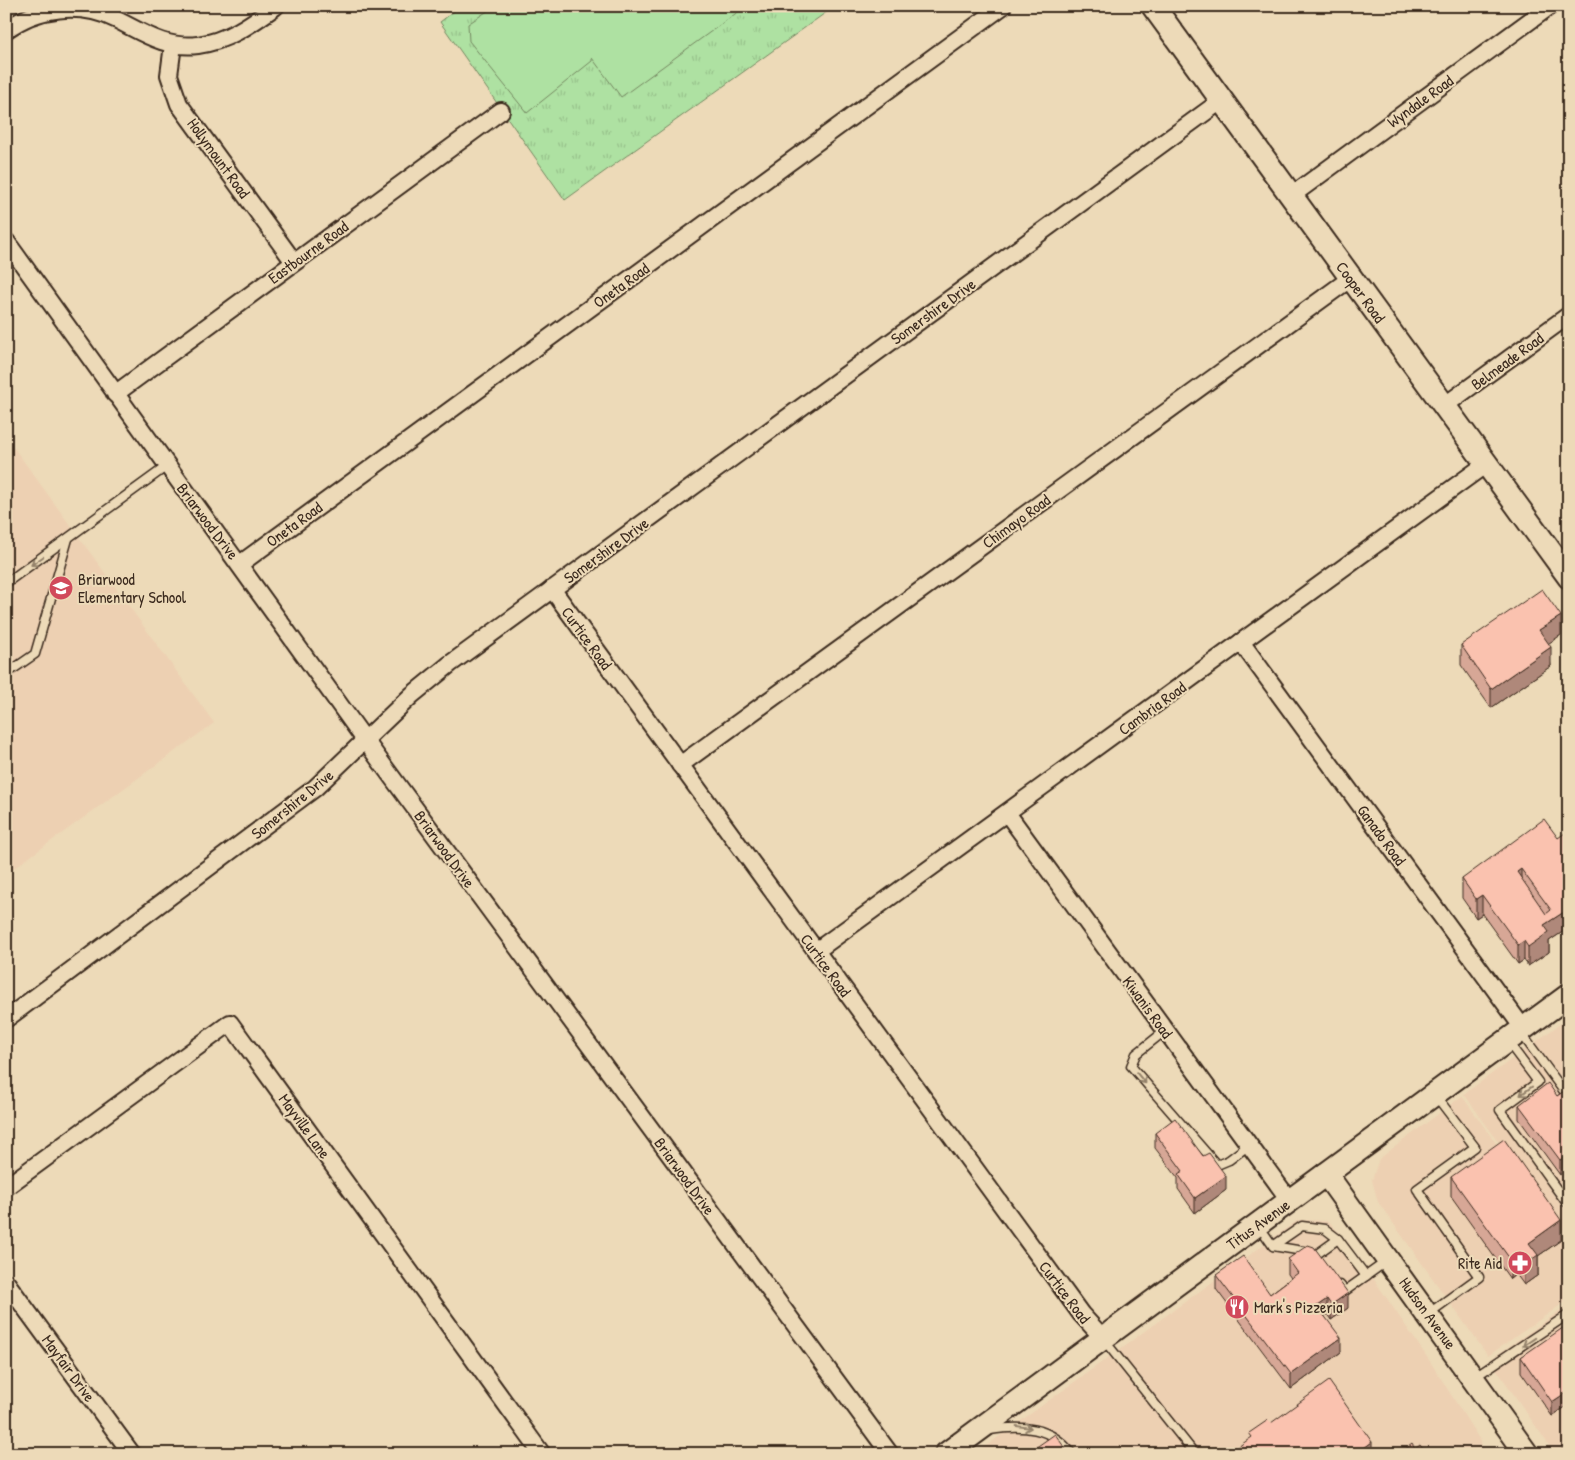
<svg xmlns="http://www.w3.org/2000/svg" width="1575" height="1460" viewBox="0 0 1575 1460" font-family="'Patrick Hand',sans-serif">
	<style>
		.built { fill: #edd0b2 }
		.park { fill: url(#park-tufts); stroke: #748660 }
		.garden { fill: #aee1a2; stroke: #748660 }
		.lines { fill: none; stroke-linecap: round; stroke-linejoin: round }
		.lane-casing { stroke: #3b2a1e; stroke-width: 11 }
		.street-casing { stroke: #3b2a1e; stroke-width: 20 }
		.secondary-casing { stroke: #3b2a1e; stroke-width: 26 }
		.lane { stroke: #eddab8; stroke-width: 8 }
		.street { stroke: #eddab8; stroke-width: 16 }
		.secondary { stroke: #eddab8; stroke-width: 22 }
		.wall { fill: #d7a796; stroke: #3b2a1e }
		.shaded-wall { fill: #af887a; stroke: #3b2a1e }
		.building { fill: #fac2af; stroke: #3b2a1e; fill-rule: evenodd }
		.oneway { stroke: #94826b }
		.labels { text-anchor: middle; stroke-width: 4; stroke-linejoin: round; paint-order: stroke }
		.street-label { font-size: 16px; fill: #3b2a1e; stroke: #eddab8 }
		.poi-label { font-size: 16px; fill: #3b2a1e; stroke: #eddab8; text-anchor: start }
	</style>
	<defs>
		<pattern id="park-tufts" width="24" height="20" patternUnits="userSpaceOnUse" patternTransform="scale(1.25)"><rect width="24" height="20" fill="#aee1a2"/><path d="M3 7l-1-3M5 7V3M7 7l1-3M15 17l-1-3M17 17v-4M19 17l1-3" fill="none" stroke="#97c18b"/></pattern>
	</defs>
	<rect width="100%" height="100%" fill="#eddab8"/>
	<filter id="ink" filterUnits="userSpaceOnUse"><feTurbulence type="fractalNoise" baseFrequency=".02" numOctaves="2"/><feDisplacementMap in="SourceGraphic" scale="10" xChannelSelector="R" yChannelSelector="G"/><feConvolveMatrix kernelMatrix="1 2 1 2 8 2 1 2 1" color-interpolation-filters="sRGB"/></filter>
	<g filter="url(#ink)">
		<g class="built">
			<path d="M14 448 214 723 6 874V453Z"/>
			<path d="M1569 1022V1240L1464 1094 1560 1024Z"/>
			<path d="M1462 1096 1569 1245V1299L1488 1356 1378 1202 1372 1180 1379 1159Z"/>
			<path d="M1298 1220 1329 1221 1360 1259 1431 1363 1481 1442 1483 1454H975Z"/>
			<path d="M1569 1304V1454H1555L1490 1360Z"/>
		</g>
		<path class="park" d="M461 6H835L565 200 440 22Z"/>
		<path class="garden" d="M495 6H746L621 97 592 58V61L527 113 469 41 468 24Z"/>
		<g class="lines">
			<defs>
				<g id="lane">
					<path d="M6 583 167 466"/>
					<path d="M6 674 35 654 68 539"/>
					<path d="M1166 1030 1136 1054 1131 1066 1217 1165 1229 1160 1249 1145"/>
					<path d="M1521 1033 1569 1098"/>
					<path d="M1508 1042 1538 1082 1500 1110 1566 1202 1569 1201"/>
					<path d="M1259 1226 1273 1246 1309 1252"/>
					<path d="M1273 1246 1302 1226 1325 1229 1338 1239 1366 1276"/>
					<path d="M1317 1254 1338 1239"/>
					<path d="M1340 1285 1345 1291 1387 1261"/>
					<path d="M1428 1314 1479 1277 1417 1189 1475 1147 1436 1096"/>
					<path d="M1104 1340 1195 1454"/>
					<path d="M1475 1377 1569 1314"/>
					<path d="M990 1430C1022 1425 1051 1426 1072 1454"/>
					<path d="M1564 1454 1569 1450"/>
				</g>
				<g id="street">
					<path d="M6 30C37 7 80 2 115 19 142 32 165 49 198 45 228 41 251 24 276 6"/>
					<path d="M173 45 169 75 179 104 294 262"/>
					<path d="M1291 196 1550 6"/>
					<path d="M6 241 383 765 890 1454"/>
					<path d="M115 394 501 111"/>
					<path d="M1444 406 1569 315"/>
					<path d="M240 564 1003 6"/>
					<path d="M552 589 1081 1314 1103 1338"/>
					<path d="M1241 642 1523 1028"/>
					<path d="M680 765 1351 278"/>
					<path d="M1007 813 1290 1201"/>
					<path d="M816 951 1486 464"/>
					<path d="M6 1019 315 788 412 695 450 664 1222 100"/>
					<path d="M6 1187 230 1023 542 1454"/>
					<path d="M6 1282 132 1454"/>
				</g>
				<g id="secondary">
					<path d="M1153 6 1569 577"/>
					<path d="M1326 1174 1527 1454"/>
					<path d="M946 1454 1569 995"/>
				</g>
			</defs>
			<use href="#lane" class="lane-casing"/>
			<use href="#street" class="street-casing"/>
			<use href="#secondary" class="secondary-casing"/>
			<use href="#lane" class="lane"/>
			<use href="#street" class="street"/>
			<use href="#secondary" class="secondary"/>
		</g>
		<g class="wall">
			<path d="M1561 635 1548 643 1551 666 1491 708 1461 665V645Z"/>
			<path d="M1558 838H1569V937L1564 931 1549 941V952L1528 966 1524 960 1518 964 1482 914 1476 918 1462 898V879Z"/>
			<path d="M1569 1088 1560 1175 1519 1119V1105L1557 1096Z"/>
			<path d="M1155 1133 1226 1190 1195 1213 1178 1189V1178L1155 1148Z"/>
			<path d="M1451 1177 1561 1240 1538 1256V1275L1524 1285 1516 1274 1510 1279 1451 1196Z"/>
			<path d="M1288 1259 1348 1308 1331 1320 1327 1314 1324 1315 1341 1352 1291 1389 1216 1289V1275L1270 1294 1291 1278 1288 1274Z"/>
			<path d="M1569 1328V1409L1567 1406 1552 1416 1521 1372V1357Z"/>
		</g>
		<g class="shaded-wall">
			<path d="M1561 616V635L1539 650V630Z"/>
			<path d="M1551 647V666L1491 708V689Z"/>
			<path d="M1521 869V888L1517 872Z"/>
			<path d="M1482 895V914L1476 918V899Z"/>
			<path d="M1564 912V931L1549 941V952L1528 966V947L1544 925Z"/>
			<path d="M1524 941V960L1518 964V945Z"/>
			<path d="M1569 1154V1168L1560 1175V1160Z"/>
			<path d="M1226 1176V1190L1195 1213V1198Z"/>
			<path d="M1561 1220V1240L1538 1256V1275L1524 1285V1265L1529 1243Z"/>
			<path d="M1516 1255V1274L1510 1279V1259Z"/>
			<path d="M1348 1293V1308L1331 1320V1305Z"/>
			<path d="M1327 1299V1314L1317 1320V1306Z"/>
			<path d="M1341 1338V1352L1291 1389V1374Z"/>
			<path d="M1567 1392V1406L1552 1416V1402Z"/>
			<path d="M1372 1442V1454H1356Z"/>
		</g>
		<g class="building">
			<path d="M1542 589 1561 616 1539 630 1551 647 1491 689 1461 645Z"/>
			<path d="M1544 819 1558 838 1565 833 1569 838V918L1564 912 1544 925 1549 932 1528 947 1524 941 1518 945 1482 895 1476 899 1462 879ZM1521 869 1551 910 1546 914 1517 872Z"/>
			<path d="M1548 1083 1557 1096 1569 1088V1108H1568L1569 1110V1154L1560 1160 1519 1105Z"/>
			<path d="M1175 1118 1203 1156 1209 1153 1226 1176 1195 1198 1178 1174 1183 1171 1155 1133Z"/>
			<path d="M1504 1139 1561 1220 1529 1243 1538 1255 1524 1265 1516 1255 1510 1259 1451 1177Z"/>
			<path d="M1308 1245 1314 1247 1348 1293 1331 1305 1327 1299 1317 1306 1341 1338 1291 1374 1216 1275 1243 1256 1270 1294 1298 1273 1288 1259Z"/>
			<path d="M1567 1325 1569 1328V1395L1567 1392 1552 1402 1521 1357Z"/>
			<path d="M1329 1381 1372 1442 1356 1454H1228L1252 1437 1249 1433 1268 1420 1271 1423Z"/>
			<path d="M1055 1434 1069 1454H1029L1028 1453Z"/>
			<path d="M1412 1444 1415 1449 1420 1445 1427 1454H1399Z"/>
		</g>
		<defs><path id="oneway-shaft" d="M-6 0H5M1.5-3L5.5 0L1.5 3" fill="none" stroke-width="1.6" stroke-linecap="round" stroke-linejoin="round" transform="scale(1.25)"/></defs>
		<g class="oneway">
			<use href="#oneway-shaft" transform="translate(37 561) rotate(145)"/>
			<use href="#oneway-shaft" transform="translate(1141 1078) rotate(50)"/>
			<use href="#oneway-shaft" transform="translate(1526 1091) rotate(144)"/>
			<use href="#oneway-shaft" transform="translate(1529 1342) rotate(146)"/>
			<use href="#oneway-shaft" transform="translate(1024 1427) rotate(8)"/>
		</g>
	</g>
	<defs>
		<symbol id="school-disc" viewBox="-11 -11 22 22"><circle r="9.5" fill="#d1495b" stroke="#eddab8"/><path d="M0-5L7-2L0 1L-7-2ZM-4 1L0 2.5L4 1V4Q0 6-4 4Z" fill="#fff"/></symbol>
		<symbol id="pharmacy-disc" viewBox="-11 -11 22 22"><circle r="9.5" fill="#d1495b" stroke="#eddab8"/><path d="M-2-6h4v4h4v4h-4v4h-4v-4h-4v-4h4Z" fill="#fff"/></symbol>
		<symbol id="restaurant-disc" viewBox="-11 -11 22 22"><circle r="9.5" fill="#d1495b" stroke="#eddab8"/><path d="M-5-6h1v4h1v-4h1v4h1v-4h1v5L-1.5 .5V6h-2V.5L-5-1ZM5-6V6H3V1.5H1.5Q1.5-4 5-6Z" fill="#fff"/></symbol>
	</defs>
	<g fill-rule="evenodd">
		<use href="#school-disc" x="47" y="574" width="28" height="28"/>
		<use href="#pharmacy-disc" x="1506" y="1249" width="28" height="28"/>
		<use href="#restaurant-disc" x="1223" y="1293" width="28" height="28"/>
	</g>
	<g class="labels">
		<g class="street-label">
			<text transform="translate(1420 101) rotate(-36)" y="6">Wyndale Road</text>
			<text transform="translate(219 158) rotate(54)" y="6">Hollymount Road</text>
			<text transform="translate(308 252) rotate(-36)" y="6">Eastbourne Road</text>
			<text transform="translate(621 285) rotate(-36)" y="6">Oneta Road</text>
			<text transform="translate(1361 292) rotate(54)" y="6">Cooper Road</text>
			<text transform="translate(933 311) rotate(-36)" y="6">Somershire Drive</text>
			<text transform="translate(1507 361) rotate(-36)" y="6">Belmeade Road</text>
			<text transform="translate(208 521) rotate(53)" y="6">Briarwood Drive</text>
			<text transform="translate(1016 521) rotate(-36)" y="6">Chimayo Road</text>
			<text transform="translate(294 524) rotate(-36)" y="6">Oneta Road</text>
			<text transform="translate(606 550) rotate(-36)" y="6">Somershire Drive</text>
			<text transform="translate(587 638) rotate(54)" y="6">Curtice Road</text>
			<text transform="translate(1152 708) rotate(-36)" y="6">Cambria Road</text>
			<text transform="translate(292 804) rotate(-39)" y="6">Somershire Drive</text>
			<text transform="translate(1382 835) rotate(54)" y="6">Ganado Road</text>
			<text transform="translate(445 849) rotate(54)" y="6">Briarwood Drive</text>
			<text transform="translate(826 965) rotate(54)" y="6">Curtice Road</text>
			<text transform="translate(1148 1007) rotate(54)" y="6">Kiwanis Road</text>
			<text transform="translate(305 1126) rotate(54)" y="6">Mayville Lane</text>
			<text transform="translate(685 1176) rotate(54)" y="6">Briarwood Drive</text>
			<text transform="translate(1258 1224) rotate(-36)" y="6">Titus Avenue</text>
			<text transform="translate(1065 1292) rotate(53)" y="6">Curtice Road</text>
			<text transform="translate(1428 1313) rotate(54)" y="6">Hudson Avenue</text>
			<text transform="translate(69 1368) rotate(54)" y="6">Mayfair Drive</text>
		</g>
		<g class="poi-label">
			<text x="78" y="585">Briarwood<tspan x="78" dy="18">Elementary School</tspan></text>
			<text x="1502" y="1269" text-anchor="end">Rite Aid</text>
			<text x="1254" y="1313">Mark's Pizzeria</text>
		</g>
	</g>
	<rect width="1575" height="1460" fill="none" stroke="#eddab8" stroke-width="25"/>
	<rect x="12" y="12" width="1550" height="1435" fill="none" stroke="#3b2a1e" stroke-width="2" filter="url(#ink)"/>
</svg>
